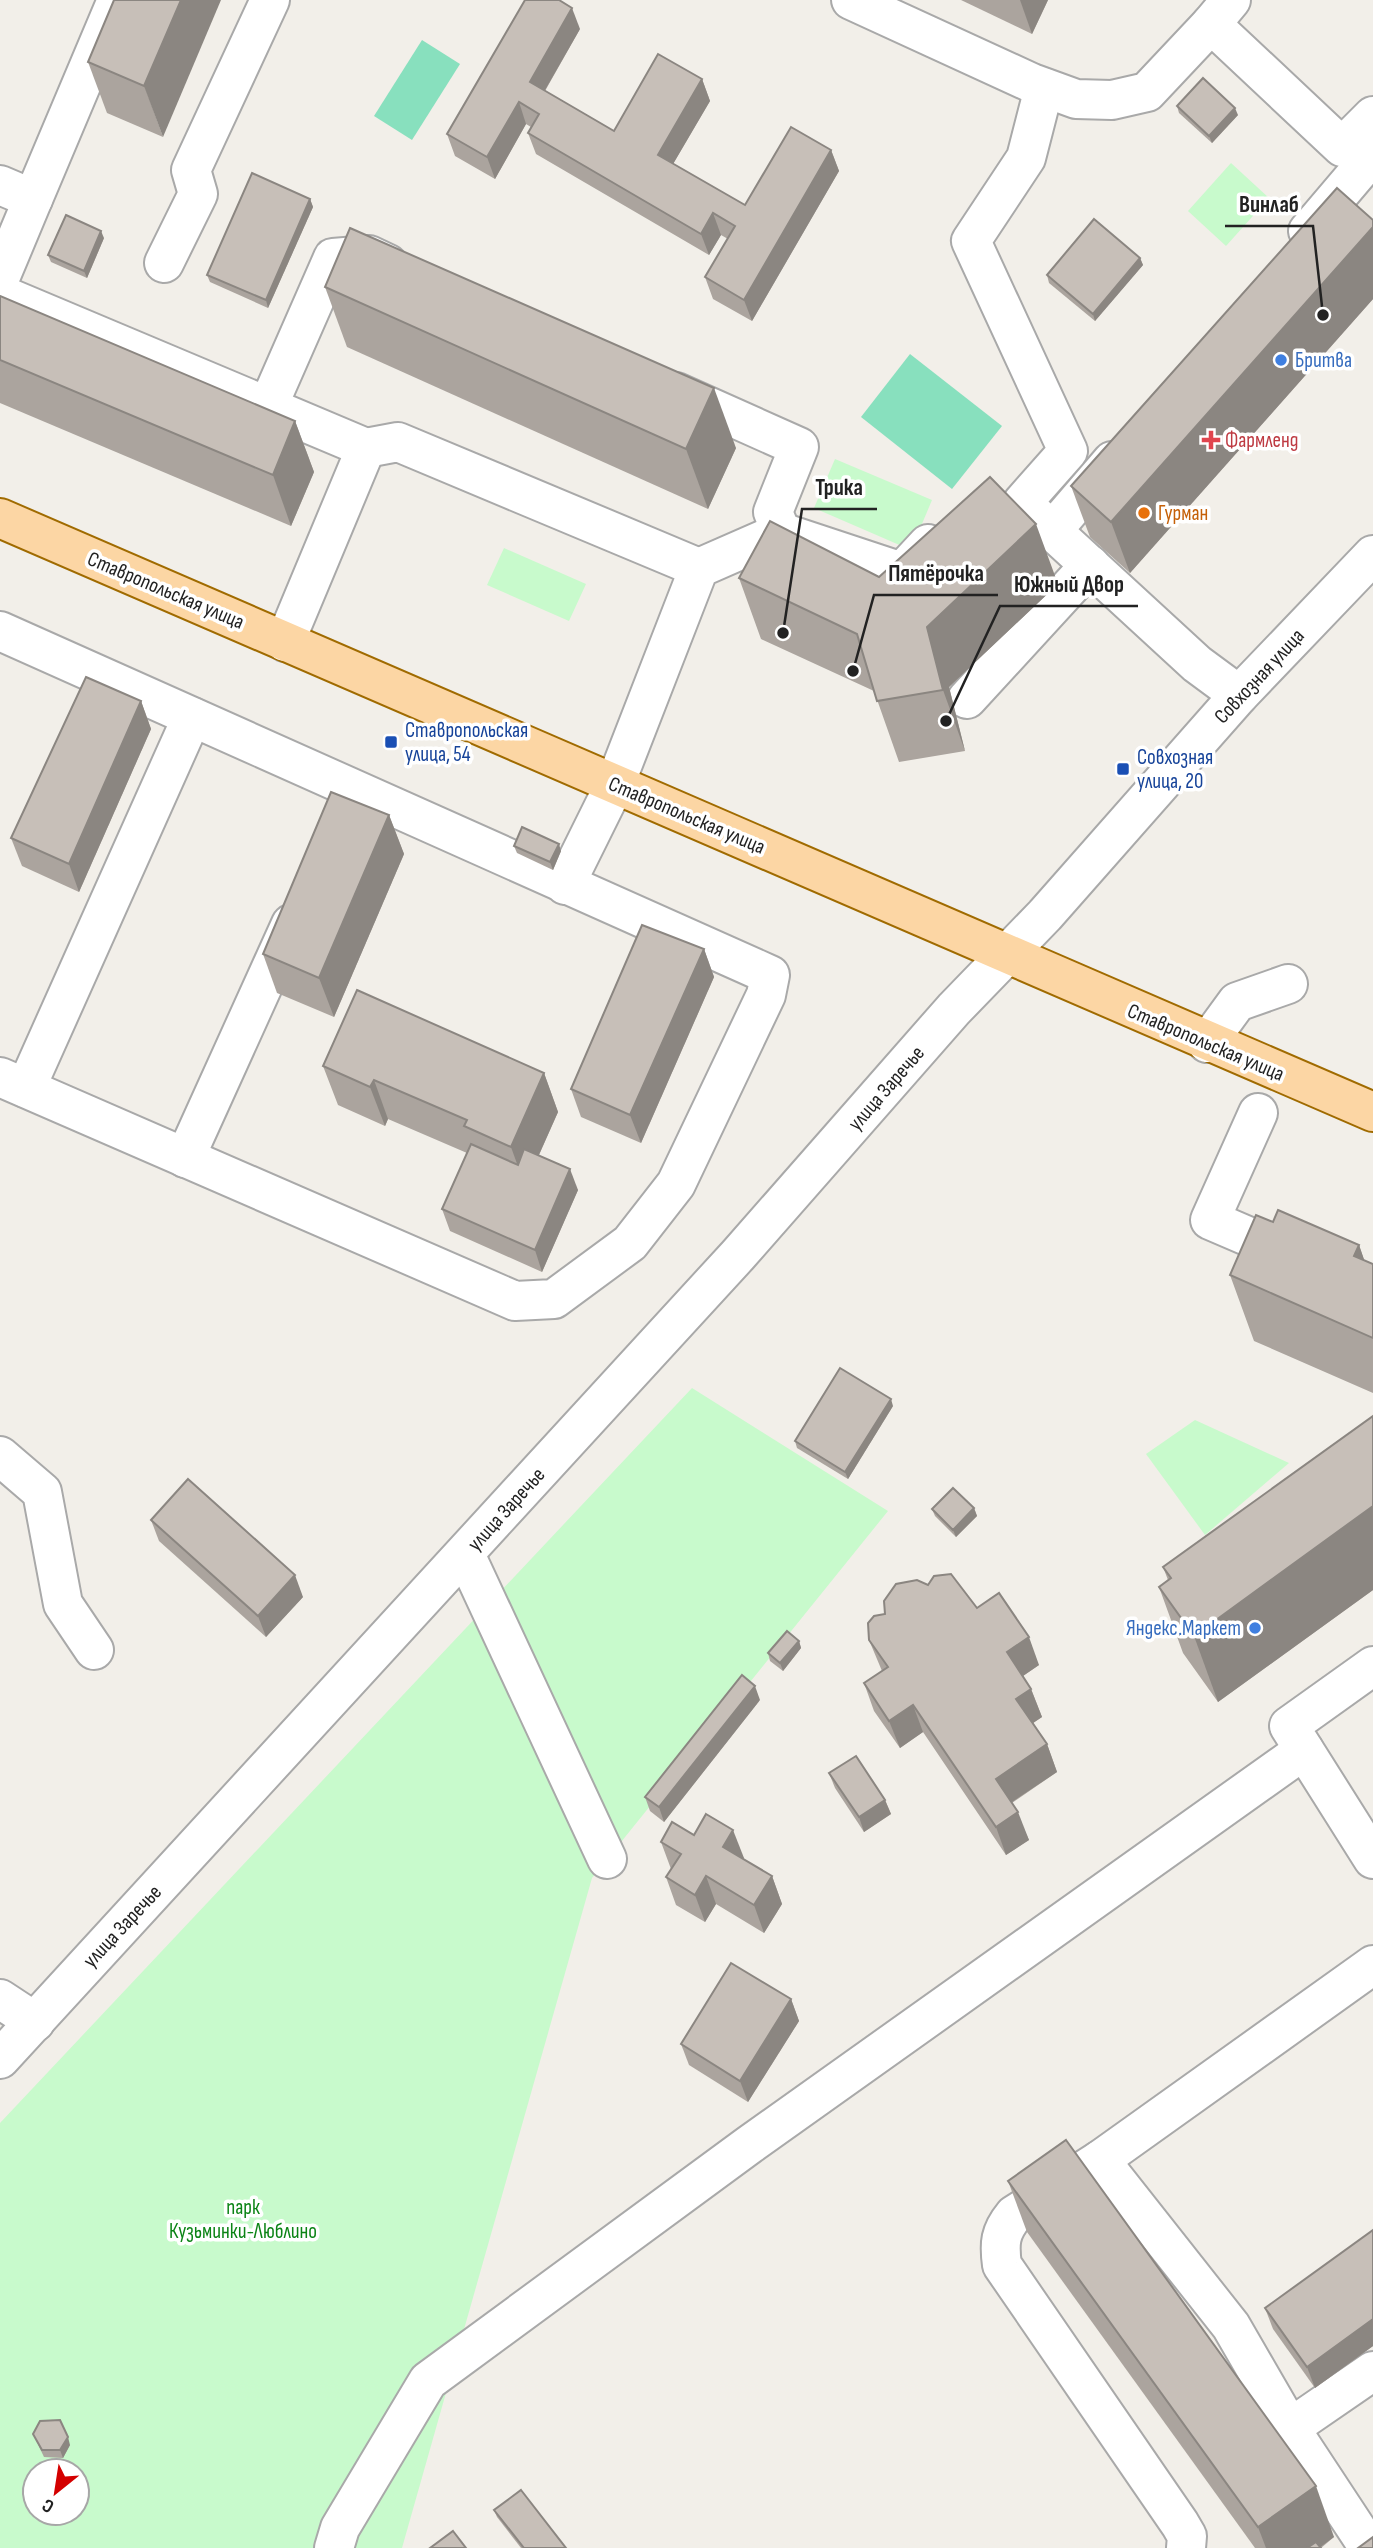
<svg xmlns="http://www.w3.org/2000/svg" width="1373" height="2548" viewBox="0 0 1373 2548" font-family="'Sofia Sans Condensed',sans-serif">
	<style>
		.park { fill: #c8facc; fill-rule: evenodd }
		.pitch { fill: #88e0be }
		.lines { fill: none; stroke-linecap: round; stroke-linejoin: round }
		.minor-casing { stroke: #a9a9a9; stroke-width: 42 }
		.major-casing { stroke: #a06b00; stroke-width: 42 }
		.minor { stroke: #fff; stroke-width: 38 }
		.major { stroke: #fcd6a4; stroke-width: 38 }
		.wall { fill: #aba49e }
		.shaded-wall { fill: #8b8681 }
		.building { fill: #c7bfb8; stroke: #8b8681; stroke-width: 2 }
		.shop-dot { fill: #3f7fe0; stroke: #fff; stroke-width: 2.5 }
		.health-dot { fill: #e0444e; stroke: #fff; stroke-width: 2.5 }
		.food-dot { fill: #e8710a; stroke: #fff; stroke-width: 2.5 }
		.transit-dot { fill: #1a4fb4; stroke: #fff; stroke-width: 2.5 }
		.labels { text-anchor: middle; stroke-width: 7; stroke-linejoin: round; paint-order: stroke }
		.shop-label { font-size: 21px; fill: #366cbe; stroke: #fff; text-anchor: start }
		.health-label { font-size: 21px; fill: #be3a42; stroke: #fff; text-anchor: start }
		.food-label { font-size: 21px; fill: #c56008; stroke: #fff; text-anchor: start }
		.street-label { font-size: 21px; fill: #222; stroke: #fff }
		.transit-label { font-size: 21px; fill: #164399; stroke: #fff; text-anchor: start }
		.park-label { font-size: 21px; fill: #0c8416; stroke: #fff }
		.leader { fill: none; stroke: #222; stroke-width: 2.5 }
		.callout-dot { fill: #222; stroke: #fff; stroke-width: 2.5 }
		.callout-label { font-size: 23px; text-anchor: middle; font-weight: bold; fill: #222; stroke: #fff; stroke-width: 7; stroke-linejoin: round; paint-order: stroke }
	</style>
	<rect width="100%" height="100%" fill="#f2efe9"/>
	<g class="park">
		<path d="M1231 163 1269 198 1226 246 1188 211Z"/>
		<path d="M835 459 932 500 911 550 814 508Z"/>
		<path d="M504 548 586 584 569 621 487 585Z"/>
		<path d="M692 1388 888 1511 592 1878 402 2548H0V2123ZM35 2471H77V2513H35Z"/>
		<path d="M1195 1420 1289 1463 1205 1535 1146 1454Z"/>
	</g>
	<g class="pitch">
		<path d="M422 40 460 64 412 140 374 116Z"/>
		<path d="M910 354 1002 426 952 489 861 417Z"/>
	</g>
	<g class="lines">
		<defs>
			<g id="minor">
				<path d="M851 0 1032 83 1076 99 1112 100 1147 92 1211 24"/>
				<path d="M1231 0 1211 24 1342 147 1373 116"/>
				<path d="M1044 88 1026 158 971 241 1068 451 1022 503 1197 664 1239 695"/>
				<path d="M0 185 33 199 0 278"/>
				<path d="M33 199 117 0"/>
				<path d="M1308 231 1370 158"/>
				<path d="M164 263 198 194 191 170 270 0"/>
				<path d="M0 294 366 448 285 642"/>
				<path d="M676 392 799 447 773 512 781 532"/>
				<path d="M268 406 333 258 369 255 388 264"/>
				<path d="M366 448 398 442 699 568"/>
				<path d="M1052 531 1112 461"/>
				<path d="M0 631 770 975 766 995 676 1184 630 1243 554 1299 515 1301 0 1077"/>
				<path d="M967 699 1090 565"/>
				<path d="M565 885 615 784 699 568 781 532 902 572 928 544"/>
				<path d="M1207 1043 1237 1002 1288 984"/>
				<path d="M26 1088 192 717"/>
				<path d="M1258 1113 1210 1220 1373 1290"/>
				<path d="M185 1158 291 924"/>
				<path d="M0 1456 42 1492 63 1604 94 1650"/>
				<path d="M465 1554 607 1859"/>
				<path d="M1373 1666 1289 1726 1373 1859"/>
				<path d="M0 1999 35 2022"/>
				<path d="M0 2059 738 1255 954 1009 1045 915 1239 695 1373 555"/>
				<path d="M1100 2160 1231 2326 1290 2428 1369 2548"/>
				<path d="M1290 2428 1373 2371"/>
				<path d="M334 2548 340 2528 428 2381 749 2145 1304 1750"/>
				<path d="M1186 2548 1187 2536 1180 2524 1002 2265C999 2243 1000 2232 1014 2215L1100 2160 1373 1965"/>
			</g>
			<path id="major" d="M0 518 1373 1112"/>
		</defs>
		<use href="#minor" class="minor-casing"/>
		<use href="#major" class="major-casing"/>
		<use href="#minor" class="minor"/>
		<use href="#major" class="major"/>
	</g>
	<g class="wall">
		<path d="M114 0 163 137 107 113 88 62Z"/>
		<path d="M961 0H1048L1032 34Z"/>
		<path d="M580 29 545 91 614 131 702 79 710 101 673 164 745 205 831 150 839 171 752 321 713 299 705 277 728 239 721 235 709 255 536 154 528 133 531 127 526 124 495 179 455 156 447 134Z"/>
		<path d="M1177 106 1238 115 1212 143 1179 113Z"/>
		<path d="M310 199 313 207 268 308 210 282 207 275Z"/>
		<path d="M1373 220V299L1130 573 1090 537 1071 486Z"/>
		<path d="M104 238 87 278 51 262 48 255Z"/>
		<path d="M1140 258 1143 265 1095 321 1049 283 1047 275Z"/>
		<path d="M325 287 736 448 708 509 347 347Z"/>
		<path d="M0 296 295 421 314 472 291 526 0 403Z"/>
		<path d="M879 577 1058 584 949 687 965 751 899 762 874 691 761 639 739 578Z"/>
		<path d="M141 701 151 729 79 892 22 866 11 838Z"/>
		<path d="M389 815 404 854 334 1017 277 993 263 954Z"/>
		<path d="M514 846 561 851 553 870 517 853Z"/>
		<path d="M704 949 714 977 641 1143 581 1117 571 1089Z"/>
		<path d="M323 1066 544 1073 558 1112 539 1155 578 1190 542 1272 450 1231 442 1209 467 1153 388 1119 385 1126 338 1105Z"/>
		<path d="M1273 1222 1359 1245 1364 1260 1373 1264V1393L1254 1341 1230 1275Z"/>
		<path d="M893 1406 848 1479 797 1448 795 1441Z"/>
		<path d="M1373 1416V1590L1218 1702 1183 1653 1159 1587 1168 1580 1163 1567Z"/>
		<path d="M974 1508 977 1516 956 1537 935 1516 932 1509Z"/>
		<path d="M151 1520 303 1597 266 1637 159 1541Z"/>
		<path d="M977 1608 1039 1665 1023 1676 1031 1689 1042 1717 1033 1723 1047 1744 1057 1772 1012 1803 1029 1840 1006 1855 923 1732 900 1748 874 1711 864 1683 882 1671 869 1640Z"/>
		<path d="M799 1641 801 1648 783 1671 770 1661 768 1653Z"/>
		<path d="M760 1700 664 1822 650 1811 645 1797Z"/>
		<path d="M829 1773 885 1800 891 1814 864 1832 835 1788Z"/>
		<path d="M694 1835 744 1858 743 1859 772 1876 782 1904 764 1933 716 1904 705 1922 676 1905 666 1877 671 1869 661 1842Z"/>
		<path d="M791 1999 799 2021 748 2102 689 2065 681 2044Z"/>
		<path d="M1008 2181 1334 2537 1321 2548H1255L1027 2232Z"/>
		<path d="M1373 2230V2346L1315 2388 1273 2329 1265 2308Z"/>
		<path d="M33 2434 70 2445 63 2458 44 2457Z"/>
		<path d="M494 2510 566 2548H521L497 2517Z"/>
	</g>
	<g class="shaded-wall">
		<path d="M181 0H221L163 137 144 86Z"/>
		<path d="M1020 0H1048L1032 34Z"/>
		<path d="M572 8 580 29 537 104 530 82Z"/>
		<path d="M702 79 710 101 666 176 658 155Z"/>
		<path d="M519 102 526 124 495 179 487 157Z"/>
		<path d="M1235 108 1238 115 1212 143 1209 136Z"/>
		<path d="M831 150 839 171 752 321 744 300Z"/>
		<path d="M310 199 313 207 268 308 266 300Z"/>
		<path d="M713 213 721 235 709 255 701 234Z"/>
		<path d="M1373 227V299L1130 573 1111 522Z"/>
		<path d="M101 231 104 238 87 278 84 271Z"/>
		<path d="M1140 258 1143 265 1095 321 1093 314Z"/>
		<path d="M714 388 736 448 708 509 686 449Z"/>
		<path d="M295 421 314 472 291 526 273 475Z"/>
		<path d="M1036 524 1058 584 949 687 965 751 943 690 927 627Z"/>
		<path d="M141 701 151 729 79 892 69 864Z"/>
		<path d="M389 815 404 854 334 1017 319 978Z"/>
		<path d="M559 844 561 851 553 870 550 862Z"/>
		<path d="M704 949 714 977 641 1143 630 1115Z"/>
		<path d="M544 1073 558 1112 525 1186 511 1147Z"/>
		<path d="M374 1080 388 1119 385 1126 370 1087Z"/>
		<path d="M570 1169 578 1190 542 1272 535 1250Z"/>
		<path d="M1359 1245 1373 1285 1354 1256Z"/>
		<path d="M891 1399 893 1406 848 1479 845 1472Z"/>
		<path d="M1373 1506V1590L1218 1702 1194 1636Z"/>
		<path d="M974 1508 977 1516 956 1537 953 1530Z"/>
		<path d="M295 1575 303 1597 266 1637 258 1616Z"/>
		<path d="M1029 1637 1039 1665 1017 1680 1007 1652Z"/>
		<path d="M799 1641 801 1648 783 1671 780 1663Z"/>
		<path d="M755 1686 760 1700 664 1822 659 1807Z"/>
		<path d="M1031 1689 1042 1717 1027 1727 1016 1699Z"/>
		<path d="M913 1705 923 1732 900 1748 889 1721Z"/>
		<path d="M1047 1744 1057 1772 1006 1806 996 1779Z"/>
		<path d="M885 1800 891 1814 864 1832 859 1817Z"/>
		<path d="M1018 1812 1029 1840 1006 1855 996 1827Z"/>
		<path d="M733 1830 744 1858 733 1875 723 1847Z"/>
		<path d="M706 1876 716 1904 705 1922 695 1895Z"/>
		<path d="M772 1876 782 1904 764 1933 754 1905Z"/>
		<path d="M791 1999 799 2021 748 2102 740 2081Z"/>
		<path d="M1373 2319V2346L1315 2388 1307 2367Z"/>
		<path d="M68 2437 70 2445 63 2458 60 2450Z"/>
		<path d="M1316 2486 1334 2537 1319 2548H1266L1258 2527Z"/>
	</g>
	<g class="building">
		<path d="M114 0H181L144 86 88 62Z"/>
		<path d="M525 0H559L572 8 530 82 614 131 658 54 702 79 658 155 745 205 791 127 831 150 744 300 705 277 735 226 713 213 701 234 528 133 539 114 519 102 487 157 447 134Z"/>
		<path d="M1203 78 1235 108 1209 136 1177 106Z"/>
		<path d="M252 173 310 199 266 300 207 275Z"/>
		<path d="M1337 188 1373 220V227L1111 522 1071 486Z"/>
		<path d="M66 215 101 231 84 271 48 255Z"/>
		<path d="M1094 219 1140 258 1093 314 1047 275Z"/>
		<path d="M350 228 714 388 686 449 325 287Z"/>
		<path d="M0 296 295 421 273 475 0 360Z"/>
		<path d="M990 477 1036 524 927 627 943 690 877 701 857 634 739 578 770 521 879 577Z"/>
		<path d="M86 677 141 701 69 864 11 838Z"/>
		<path d="M331 792 389 815 319 978 263 954Z"/>
		<path d="M522 827 559 844 550 862 514 846Z"/>
		<path d="M642 925 704 949 630 1115 571 1089Z"/>
		<path d="M357 990 544 1073 511 1147 464 1126 467 1120 374 1080 370 1087 323 1066Z"/>
		<path d="M471 1144 518 1165 524 1149 570 1169 535 1250 442 1209Z"/>
		<path d="M1278 1210 1359 1245 1354 1256 1373 1264V1338L1230 1275 1256 1215 1273 1222Z"/>
		<path d="M840 1368 891 1399 845 1472 795 1441Z"/>
		<path d="M1373 1416V1506L1194 1636 1159 1587 1171 1578 1163 1567Z"/>
		<path d="M188 1479 295 1575 258 1616 151 1520Z"/>
		<path d="M953 1488 974 1508 953 1530 932 1509Z"/>
		<path d="M951 1574 977 1608 999 1593 1029 1637 1007 1652 1031 1689 1016 1699 1047 1744 996 1779 1018 1812 996 1827 913 1705 889 1721 864 1683 888 1667 869 1640 868 1623 874 1616 885 1614 884 1601 896 1584 917 1580 928 1585 934 1576Z"/>
		<path d="M787 1631 799 1641 780 1663 768 1653Z"/>
		<path d="M742 1675 755 1686 659 1807 645 1797Z"/>
		<path d="M856 1756 885 1800 859 1817 829 1773Z"/>
		<path d="M706 1814 733 1830 723 1847 772 1876 754 1905 706 1876 695 1895 666 1877 681 1854 661 1842 672 1822 694 1835Z"/>
		<path d="M731 1963 791 1999 740 2081 681 2044Z"/>
		<path d="M1066 2140 1316 2486 1258 2527 1008 2181Z"/>
		<path d="M1373 2230V2319L1307 2367 1265 2308Z"/>
		<path d="M60 2420 68 2437 60 2450H42L33 2434 40 2421Z"/>
		<path d="M521 2490 566 2548H524L494 2510Z"/>
		<path d="M453 2531 466 2548H430Z"/>
		<path d="M1373 2537V2548H1358Z"/>
		<path d="M1316 2542 1321 2548H1307Z"/>
	</g>
	<g class="shop-dot">
		<circle cx="1281" cy="360" r="7"/>
		<circle cx="1255" cy="1628" r="7"/>
	</g>
	<path class="health-dot" d="M1207.5 429.5h7v7h7v7h-7v7h-7v-7h-7v-7h7z"/>
	<circle class="food-dot" cx="1144" cy="513" r="7"/>
	<g class="transit-dot">
		<rect x="384" y="735" width="14" height="14" rx="3.5"/>
		<rect x="1116" y="762" width="14" height="14" rx="3.5"/>
	</g>
	<g class="labels">
		<g class="shop-label">
			<text x="1295" y="367">Бритва</text>
			<text x="1241" y="1635" text-anchor="end">Яндекс.Маркет</text>
		</g>
		<g class="health-label">
			<text x="1225" y="447">Фармленд</text>
		</g>
		<g class="food-label">
			<text x="1158" y="520">Гурман</text>
		</g>
		<g class="street-label">
			<text transform="translate(166 590) rotate(23)" y="7">Ставропольская улица</text>
			<text transform="translate(1259 676) rotate(-47)" y="7">Совхозная улица</text>
			<text transform="translate(687 815) rotate(23)" y="7">Ставропольская улица</text>
			<text transform="translate(1206 1042) rotate(23)" y="7">Ставропольская улица</text>
			<text transform="translate(886 1088) rotate(-49)" y="7">улица Заречье</text>
			<text transform="translate(506 1509) rotate(-48)" y="7">улица Заречье</text>
			<text transform="translate(122 1926) rotate(-47)" y="7">улица Заречье</text>
		</g>
		<g class="transit-label">
			<text x="405" y="737">Ставропольская<tspan x="405" dy="24">улица, 54</tspan></text>
			<text x="1137" y="764">Совхозная<tspan x="1137" dy="24">улица, 20</tspan></text>
		</g>
		<g class="park-label">
			<text x="243" y="2214">парк<tspan x="243" dy="24">Кузьминки-Люблино</tspan></text>
		</g>
	</g>
	<path class="leader" d="M1323 315L1313 226H1225M783 633L802 509H877M853 671L874 595H998M946 721L1000 606H1138"/>
	<g class="callout-dot">
		<circle cx="1323" cy="315" r="7"/>
		<circle cx="783" cy="633" r="7"/>
		<circle cx="853" cy="671" r="7"/>
		<circle cx="946" cy="721" r="7"/>
	</g>
	<g class="callout-label">
		<text x="1269" y="212">Винлаб</text>
		<text x="839" y="495">Трика</text>
		<text x="936" y="581">Пятёрочка</text>
		<text x="1069" y="592">Южный Двор</text>
	</g>
	<g transform="translate(56 2492) rotate(210)"><circle r="33" fill="#ffffff" stroke="#a7a7a7" stroke-width="2"/>
	<path d="M0-5L12 26L0 18L-12 26Z" fill="#d40000"/>
	<text y="-10" font-size="19" font-weight="bold" text-anchor="middle" fill="#222222">С</text>
	</g>
</svg>
